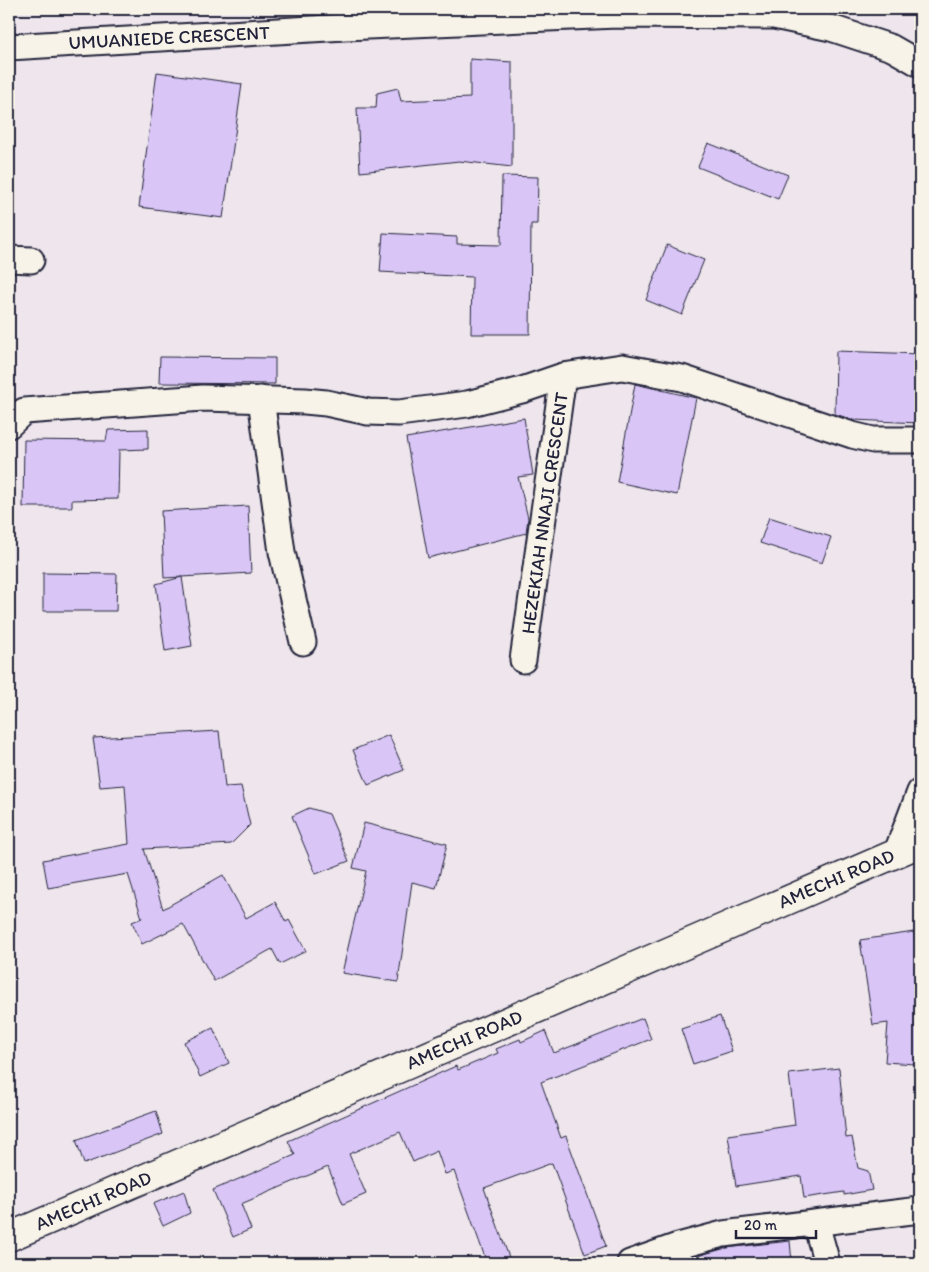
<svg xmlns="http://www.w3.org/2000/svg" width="929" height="1272" viewBox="0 0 929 1272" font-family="Itim,sans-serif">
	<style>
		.building { fill: #d9c6f7; stroke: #22223b }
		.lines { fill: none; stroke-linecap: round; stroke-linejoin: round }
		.street-casing { stroke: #22223b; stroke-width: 29 }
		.secondary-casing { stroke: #22223b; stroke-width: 31 }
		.street { stroke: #f7f3e8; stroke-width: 25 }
		.secondary { stroke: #f7f3e8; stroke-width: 28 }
		.labels { text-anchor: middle; stroke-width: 4; stroke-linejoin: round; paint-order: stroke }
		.street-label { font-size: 19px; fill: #22223b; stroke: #f7f3e8 }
	</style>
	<rect width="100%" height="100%" fill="#eee6ec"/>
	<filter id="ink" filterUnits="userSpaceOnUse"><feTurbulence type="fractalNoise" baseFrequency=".02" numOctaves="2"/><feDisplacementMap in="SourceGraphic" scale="10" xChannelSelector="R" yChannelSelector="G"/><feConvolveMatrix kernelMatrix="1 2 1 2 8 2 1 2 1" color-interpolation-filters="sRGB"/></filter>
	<g filter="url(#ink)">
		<g class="building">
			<path d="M470 59 512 62V167L459 161 360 172 357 108H376L377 93 398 88 401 101 470 98Z"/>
			<path d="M157 72 242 84 223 218 139 207Z"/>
			<path d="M708 143 788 175 778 199 698 167Z"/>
			<path d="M502 176 538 177 537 224H531L530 334H471L472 277 380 272 383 233 457 237V244L501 245Z"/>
			<path d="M667 245 704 260 682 315 646 300Z"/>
			<path d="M836 351 920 354V423L854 420 835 414Z"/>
			<path d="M160 357 275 358V384L159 383Z"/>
			<path d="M635 384 696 398 677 495 617 482Z"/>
			<path d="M524 418 533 475 518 477 528 518 526 533 428 558 406 438Z"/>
			<path d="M148 429V449L119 450 118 499 72 500V507H23L24 440 106 441 108 430Z"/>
			<path d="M248 506 251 573 164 578 161 511Z"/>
			<path d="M769 517 831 537 822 563 760 543Z"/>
			<path d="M43 573 117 574 116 611H43Z"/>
			<path d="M182 577 192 646 165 651 156 584Z"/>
			<path d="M219 731 225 787 241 786 250 825 231 844 144 849 163 909 223 875 246 918 275 902 286 922 289 920 306 951 280 964 272 949 214 981 183 924 142 944 132 922 142 918 128 874 48 888 43 860 129 844 125 785 100 787 93 738Z"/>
			<path d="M389 735 404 770 368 785 353 750Z"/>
			<path d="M309 808 329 814 349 861 316 874 292 816Z"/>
			<path d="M364 823 447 844 436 888 412 882 398 982 342 973 366 871 353 868Z"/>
			<path d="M914 932 920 974V1061H915V1064L885 1062 888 1023 873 1025 860 940Z"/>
			<path d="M720 1016 732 1051 693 1064 681 1029Z"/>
			<path d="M643 1018 651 1039 541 1082 561 1138 566 1136 606 1246 585 1254 552 1163 484 1188 511 1263H487L454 1171 445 1174 437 1151 413 1162 400 1132 349 1154 366 1194 343 1204 328 1167 241 1204 251 1229 233 1237 213 1190 295 1155 288 1141 456 1066 458 1070 498 1053 496 1049 520 1039 521 1042 545 1031 554 1053Z"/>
			<path d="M213 1028 229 1063 200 1077 184 1042Z"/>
			<path d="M839 1068 846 1138 852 1137 858 1168 868 1171 872 1190 844 1195V1192L804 1198 801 1176 736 1186 728 1135 795 1125 789 1074Z"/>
			<path d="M156 1111 163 1134 84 1164 76 1140Z"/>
			<path d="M184 1191 190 1213 163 1226 153 1204Z"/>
			<path d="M790 1241 792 1263H672L726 1248Z"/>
		</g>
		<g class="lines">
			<defs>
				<g id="street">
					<path d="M9 47 345 27 617 15 774 16 831 28 892 48 920 64"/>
					<path d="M9 259 31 260"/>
					<path d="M261 399 282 552 303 642"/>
					<path d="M9 425 24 411 203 398 305 401 326 403 368 412 399 413 467 404 522 390 563 376 622 367 682 378 852 435 873 440H920"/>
					<path d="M523 660 563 376"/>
					<path d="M897 852 920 792"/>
					<path d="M816 1224 827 1263"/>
					<path d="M630 1263 678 1246 723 1234 920 1210"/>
				</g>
				<path id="secondary" d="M9 1237 920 843"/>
			</defs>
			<use href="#street" class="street-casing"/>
			<use href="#secondary" class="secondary-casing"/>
			<use href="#street" class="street"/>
			<use href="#secondary" class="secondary"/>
		</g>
	</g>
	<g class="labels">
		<g class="street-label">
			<text transform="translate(169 37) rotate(-3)" y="7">UMUANIEDE CRESCENT</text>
			<text transform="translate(544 513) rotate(-82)" y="7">HEZEKIAH NNAJI CRESCENT</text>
			<text transform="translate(836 878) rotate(-23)" y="7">AMECHI ROAD</text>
			<text transform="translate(464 1039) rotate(-23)" y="7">AMECHI ROAD</text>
			<text transform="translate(93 1200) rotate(-23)" y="7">AMECHI ROAD</text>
		</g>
	</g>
	<rect width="929" height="1272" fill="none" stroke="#f7f3e8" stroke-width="30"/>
	<rect x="15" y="15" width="899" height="1242" fill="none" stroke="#22223b" stroke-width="2" filter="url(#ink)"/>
	<path d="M736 1230v8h80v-8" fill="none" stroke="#22223b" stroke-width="2.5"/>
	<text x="744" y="1230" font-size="15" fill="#22223b" stroke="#f7f3e8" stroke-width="4" paint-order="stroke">20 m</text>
</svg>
